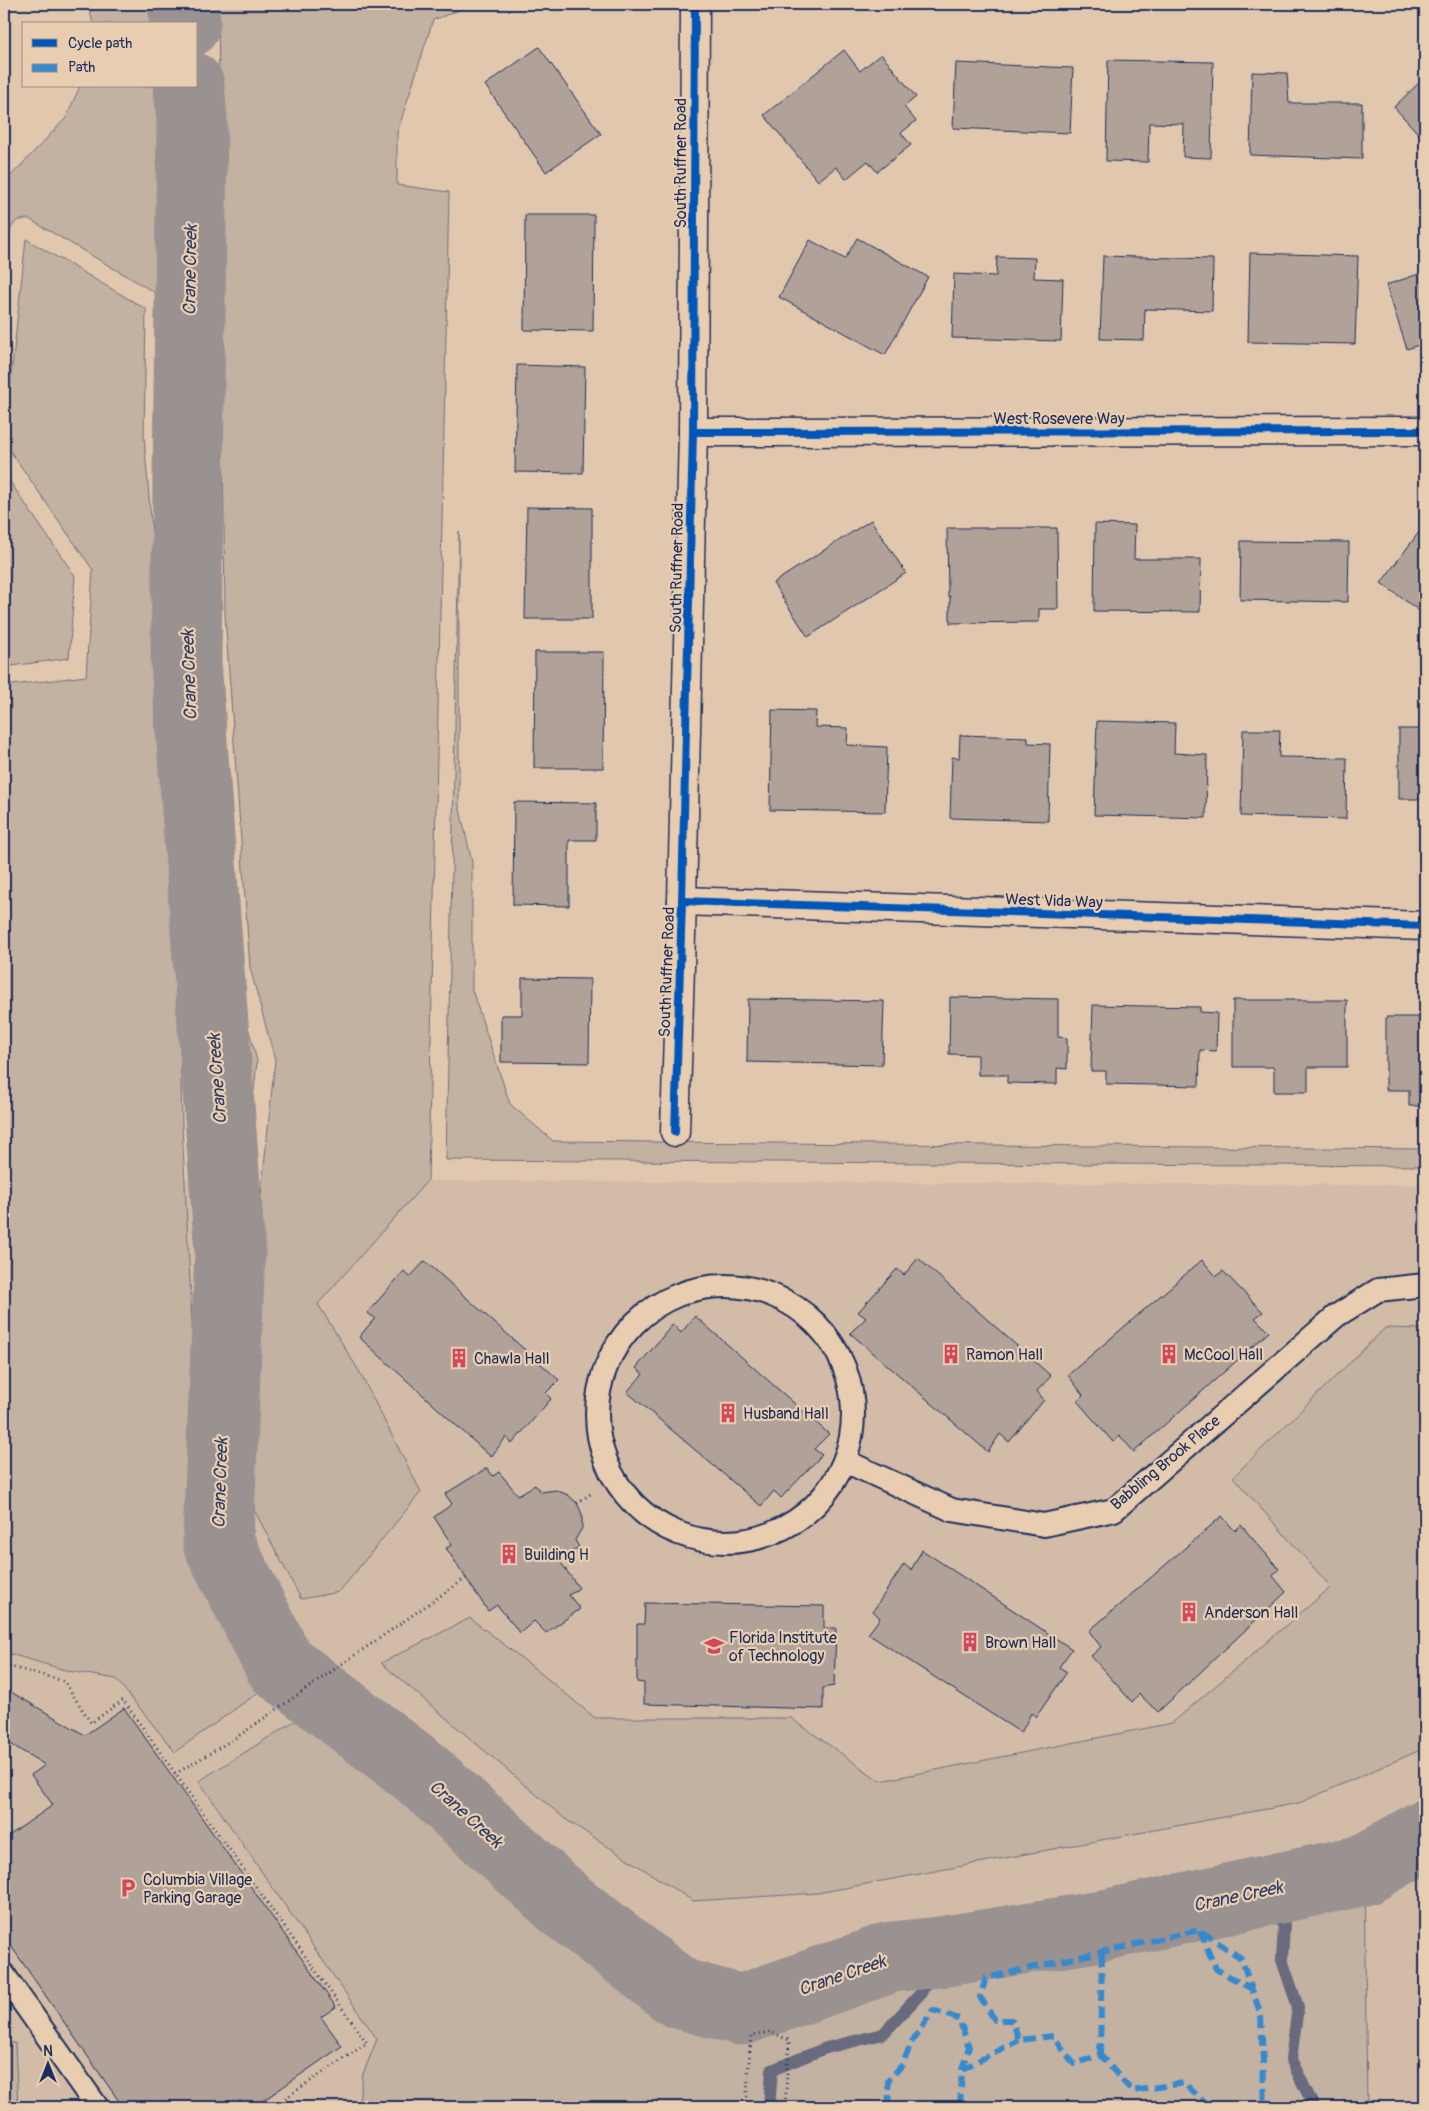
<svg xmlns="http://www.w3.org/2000/svg" width="1429" height="2111" viewBox="0 0 1429 2111" font-family="Pangolin,sans-serif">
	<style>
		.built { fill: #d2bca7 }
		.green { fill: #c3b1a1; stroke: #6f7080 }
		.lines { fill: none; stroke-linecap: round; stroke-linejoin: round }
		.stream { stroke: #676a7d; stroke-width: 12 }
		.river { stroke: #9a9191; stroke-width: 71 }
		.building { fill: #b0a199; stroke: #1b2f5e }
		.lane-casing { stroke: #1b2f5e; stroke-width: 26 }
		.street-casing { stroke: #1b2f5e; stroke-width: 31 }
		.path { stroke: #1b2f5e; stroke-width: 3; stroke-dasharray: 1 4; stroke-linecap: butt }
		.lane { stroke: #e9cdb0; stroke-width: 22 }
		.street { stroke: #e9cdb0; stroke-width: 28 }
		.quiet { stroke: #368acf; stroke-width: 6; stroke-dasharray: 12 6; stroke-linecap: butt }
		.cycleway-casing { stroke: #e9cdb0; stroke-width: 11 }
		.cycleway { stroke: #0057b8; stroke-width: 8 }
		.labels { text-anchor: middle; stroke-width: 4.5; stroke-linejoin: round; paint-order: stroke }
		.street-label { font-size: 16px; fill: #1b2f5e; stroke: #e9cdb0 }
		.poi-label { font-size: 16px; fill: #1b2f5e; stroke: #e9cdb0; text-anchor: start }
		.water-label { font-size: 18px; font-style: italic; fill: #2e3e66; stroke: #e9cdb0 }
	</style>
	<rect width="100%" height="100%" fill="#e1c7ad"/>
	<filter id="ink" filterUnits="userSpaceOnUse"><feTurbulence type="fractalNoise" baseFrequency=".02" numOctaves="2"/><feDisplacementMap in="SourceGraphic" scale="10" xChannelSelector="R" yChannelSelector="G"/><feConvolveMatrix kernelMatrix="1 2 1 2 8 2 1 2 1" color-interpolation-filters="sRGB"/></filter>
	<g filter="url(#ink)">
		<path class="built" d="M4 1173 225 1180 1425 1185V2107H4Z"/>
		<g class="green">
			<path d="M88 4H200L208 615 233 970 257 1061 247 1160 202 1159 194 902 182 685 162 435V303L154 292 29 219C25 219 20 220 17 221 5 228 5 267 4 279V183L66 118 80 86H196V24H93Z"/>
			<path d="M218 4H475L433 20 397 133V185L449 192 428 1180 318 1304 359 1371 421 1492 339 1592 301 1599 251 1504 250 1301 275 1060 250 968 225 615Z"/>
			<path d="M26 239 146 309 144 437 165 686 177 904 182 1124 195 1380 199 1532 237 1613 280 1677 175 1752 116 1679 68 1671 4 1652V686L86 676 93 570 4 442Z"/>
			<path d="M4 473 75 576 69 658 4 667Z"/>
			<path d="M459 531V805L472 862V990L510 1104 553 1141 1425 1149V1166L446 1160Z"/>
			<path d="M1385 1328 1425 1329V1748L1299 1803 818 1893 693 1901 565 1819 381 1663 470 1618 538 1671 595 1718H791L880 1781 1172 1723 1331 1587 1233 1477Z"/>
			<path d="M309 1712 652 2010 736 2039 741 2010 891 1957 940 1952 1095 1927 1364 1870 1367 2107H358L363 2074 377 2039 199 1781Z"/>
			<path d="M4 2043H15L18 2107H4Z"/>
		</g>
		<g class="lines">
			<g class="stream">
				<path d="M1256 1893 1284 1925 1282 1960 1298 2007 1291 2059 1314 2107"/>
				<path d="M769 2107 772 2070 826 2048 883 2034 921 1993 940 1952"/>
			</g>
			<g class="river">
				<path d="M183 4 185 24"/>
				<path d="M189 86 192 120 186 662 230 1252 218 1542 280 1665 420 1772 567 1906 679 1993 741 2010 891 1957 940 1952 1095 1927 1364 1870 1425 1835"/>
			</g>
		</g>
		<g class="building">
			<path d="M539 47 601 134 546 172 485 85Z"/>
			<path d="M844 50 860 71 881 54 916 97 904 107 916 121 901 133 911 145 877 172 868 161 846 179 836 167 818 181 764 115Z"/>
			<path d="M1108 60 1213 62 1211 158 1183 157 1184 124 1149 123 1148 162 1106 161Z"/>
			<path d="M956 63 1073 68 1070 133 953 128Z"/>
			<path d="M1252 72 1287 73 1289 103H1362V159L1250 155Z"/>
			<path d="M1425 77V141L1394 107Z"/>
			<path d="M525 215H594L593 331 524 330Z"/>
			<path d="M857 238 928 277 885 355 779 297 810 240 845 259Z"/>
			<path d="M1250 253 1358 256 1355 344 1248 342Z"/>
			<path d="M1103 256 1213 259 1212 311 1145 309 1144 340 1100 339Z"/>
			<path d="M997 257 1035 258 1034 278 1063 279 1061 341 952 338 954 274 996 276Z"/>
			<path d="M1425 272V343L1407 349 1386 285Z"/>
			<path d="M517 365 585 367 583 473 515 472Z"/>
			<path d="M527 507 592 508V619H525Z"/>
			<path d="M871 520 906 573 808 637 773 583Z"/>
			<path d="M1095 524 1135 525 1134 559H1201L1200 612 1094 611Z"/>
			<path d="M947 528H1057L1058 609H1039V622L950 623V596H948Z"/>
			<path d="M1419 532 1425 537V615L1381 583Z"/>
			<path d="M1241 541 1349 542 1348 602 1240 600Z"/>
			<path d="M535 652H604L603 768H534Z"/>
			<path d="M772 710 816 711 815 727 848 728 847 745 887 747 885 812 770 810Z"/>
			<path d="M1097 721 1175 723 1174 753 1207 755 1206 818 1094 815Z"/>
			<rect x="1399" y="729" width="26" height="70"/>
			<path d="M1243 730H1280L1279 757 1347 758 1346 819 1241 816Z"/>
			<path d="M960 735 1028 737V743L1050 744 1048 821 950 818 952 757 959 758Z"/>
			<path d="M514 802 596 803V840H569V906L513 905Z"/>
			<path d="M522 978 590 979 589 1063 501 1062V1015H522Z"/>
			<path d="M950 997 1058 999V1037L1067 1038V1069L1057 1068V1084L1007 1083V1075H978V1055L949 1054Z"/>
			<path d="M748 999 884 1001 882 1065 747 1062Z"/>
			<path d="M1233 1000H1347V1067H1308V1092H1274V1067H1233Z"/>
			<path d="M1093 1005 1200 1007V1012L1217 1013 1216 1051 1200 1050 1199 1086 1106 1084V1071H1091Z"/>
			<path d="M1386 1017H1425V1106H1409V1090H1386Z"/>
			<path d="M918 1258 1051 1376 1037 1391 1044 1400 1009 1442 1000 1434 988 1452 850 1333 866 1318 858 1312 897 1269 904 1275Z"/>
			<path d="M1202 1260 1216 1276 1223 1271 1263 1312 1255 1318 1269 1332 1134 1452 1120 1436 1113 1442 1077 1401 1083 1395 1068 1375Z"/>
			<path d="M425 1261 559 1380 546 1393 551 1399 512 1444 506 1437 491 1457 359 1337 375 1318 367 1313 404 1271 410 1277Z"/>
			<path d="M695 1316 829 1434 814 1449 822 1455 781 1498 774 1491 761 1506 627 1392 643 1374 636 1368 673 1324 681 1333Z"/>
			<path d="M487 1468 493 1476 499 1472 518 1495 535 1485 541 1492 556 1490 568 1495 577 1503 582 1514V1528L575 1540 579 1547 559 1560 579 1588 569 1595 580 1609 546 1633 534 1621 520 1633 497 1605 488 1611 446 1548 452 1545 434 1517 452 1504 445 1494Z"/>
			<path d="M1222 1516 1235 1531 1241 1525 1279 1569 1273 1576 1286 1592 1158 1712 1139 1694 1132 1702 1091 1656 1101 1647 1089 1631Z"/>
			<path d="M922 1550 1072 1649 1059 1667 1067 1672 1036 1717 1031 1713 1021 1733 868 1634 880 1618 873 1611 904 1564 911 1570Z"/>
			<path d="M645 1603 824 1606V1628H836L834 1686 823 1688V1709L644 1704V1683L637 1682V1624H644Z"/>
			<path d="M4 1688 85 1735 124 1708 336 2007 321 2017 342 2046 254 2107H123L4 1936V1839L53 1805 31 1775 45 1765 4 1740Z"/>
		</g>
		<g class="lines">
			<defs>
				<g id="lane">
					<circle cx="725" cy="1414" r="128"/>
					<path d="M845 1461 952 1510 1044 1525 1114 1510 1336 1316 1378 1290 1425 1285"/>
					<path d="M4 1975 97 2107"/>
				</g>
				<g id="street">
					<path d="M693 432 1425 431"/>
					<path d="M682 901 1425 926"/>
					<path d="M675 1132 682 901 693 432 695 4"/>
				</g>
			</defs>
			<use href="#lane" class="lane-casing"/>
			<use href="#street" class="street-casing"/>
			<g class="path">
				<path d="M577 1503 592 1493"/>
				<path d="M4 1665 64 1681 91 1723 123 1700 367 2043 272 2107"/>
				<path d="M175 1774 237 1737 466 1578"/>
				<path d="M746 2107 751 2035 771 2032 789 2040 785 2107"/>
			</g>
			<use href="#lane" class="lane"/>
			<use href="#street" class="street"/>
			<g class="quiet">
				<path d="M1200 1931 1216 1969 1252 1989"/>
				<path d="M1100 2055 1102 1952"/>
				<path d="M962 2069 1019 2040"/>
				<path d="M889 2107 888 2081 903 2064 911 2043 933 2010 959 2019 969 2047 962 2069 960 2107"/>
				<path d="M1209 2107 1184 2083 1132 2091 1100 2055 1074 2064 1053 2036 1019 2040 1012 2020H995L980 1997 986 1978 1199 1930 1241 1958 1261 2015 1265 2107"/>
			</g>
			<defs>
				<g id="cycleway">
					<path d="M693 432 1425 431"/>
					<path d="M682 901 1425 926"/>
					<path d="M675 1132 682 901 693 432 695 4"/>
				</g>
			</defs>
			<use href="#cycleway" class="cycleway-casing"/>
			<use href="#cycleway" class="cycleway"/>
		</g>
	</g>
	<defs>
		<symbol id="building-bare" viewBox="-9 -9 18 18"><path d="M-4-6H4V6H1V3H-1V6H-4ZM-2.5-4.3h1.7v1.8h-1.7ZM.8-4.3h1.7v1.8H.8ZM-2.5-1h1.7V.8h-1.7ZM.8-1h1.7V.8H.8Z" fill="#d1495b" stroke="#e9cdb0" stroke-width="2.5" paint-order="stroke"/></symbol>
		<symbol id="university-bare" viewBox="-9 -9 18 18"><path d="M0-5L7-2L0 1L-7-2ZM-4 1L0 2.5L4 1V4Q0 6-4 4Z" fill="#d1495b" stroke="#e9cdb0" stroke-width="2.5" paint-order="stroke"/></symbol>
		<symbol id="parking-bare" viewBox="-9 -9 18 18"><path d="M-3.5-5.5H1a3.5 3.5 0 0 1 0 7H-1V5.5H-3.5ZM-1-3.4V-.6H.8a1.4 1.4 0 0 0 0-2.8Z" fill="#d1495b" stroke="#e9cdb0" stroke-width="2.5" paint-order="stroke"/></symbol>
	</defs>
	<g fill-rule="evenodd">
		<use href="#building-bare" x="937" y="1340" width="28" height="28"/>
		<use href="#building-bare" x="1155" y="1340" width="28" height="28"/>
		<use href="#building-bare" x="445" y="1344" width="28" height="28"/>
		<use href="#building-bare" x="714" y="1399" width="28" height="28"/>
		<use href="#building-bare" x="495" y="1540" width="28" height="28"/>
		<use href="#building-bare" x="1175" y="1598" width="28" height="28"/>
		<use href="#building-bare" x="956" y="1628" width="28" height="28"/>
		<use href="#university-bare" x="700" y="1632" width="28" height="28"/>
		<use href="#parking-bare" x="114" y="1874" width="28" height="28"/>
	</g>
	<g class="labels">
		<g class="street-label">
			<text transform="translate(680 163) rotate(-90)" y="6">South Ruffner Road</text>
			<text x="1059" y="424">West Rosevere Way</text>
			<text transform="translate(676 568) rotate(-89)" y="6">South Ruffner Road</text>
			<text transform="translate(1054 900) rotate(2)" y="6">West Vida Way</text>
			<text transform="translate(666 972) rotate(-88)" y="6">South Ruffner Road</text>
			<text transform="translate(1165 1462) rotate(-40)" y="6">Babbling Brook Place</text>
		</g>
		<g class="poi-label">
			<text x="966" y="1360">Ramon Hall</text>
			<text x="1184" y="1360">McCool Hall</text>
			<text x="474" y="1364">Chawla Hall</text>
			<text x="743" y="1419">Husband Hall</text>
			<text x="524" y="1560">Building H</text>
			<text x="1204" y="1618">Anderson Hall</text>
			<text x="729" y="1643">Florida Institute<tspan x="729" dy="18">of Technology</tspan></text>
			<text x="985" y="1648">Brown Hall</text>
			<text x="143" y="1885">Columbia Village<tspan x="143" dy="18">Parking Garage</tspan></text>
		</g>
		<g class="water-label">
			<text transform="translate(190 270) rotate(-89)" y="6">Crane Creek</text>
			<text transform="translate(189 675) rotate(-92)" y="6">Crane Creek</text>
			<text transform="translate(217 1079) rotate(-94)" y="6">Crane Creek</text>
			<text transform="translate(220 1483) rotate(-88)" y="6">Crane Creek</text>
			<text transform="translate(466 1814) rotate(42)" y="6">Crane Creek</text>
			<text transform="translate(1238 1896) rotate(-12)" y="6">Crane Creek</text>
			<text transform="translate(842 1975) rotate(-19)" y="6">Crane Creek</text>
		</g>
	</g>
	<rect width="1429" height="2111" fill="none" stroke="#e9cdb0" stroke-width="20"/>
	<rect x="10" y="10" width="1409" height="2091" fill="none" stroke="#1b2f5e" stroke-width="2" filter="url(#ink)"/>
	<rect x="22" y="22" width="175" height="65" fill="#e9cdb0" stroke="#978e8f"/>
	<rect x="32" y="39" width="25" height="8" fill="#0057b8" stroke="#978e8f"/>
	<text x="68" y="48" font-size="15" fill="#1b2f5e">Cycle path</text>
	<rect x="32" y="64" width="25" height="8" fill="#368acf" stroke="#978e8f"/>
	<text x="68" y="72" font-size="15" fill="#1b2f5e">Path</text>
	<g transform="translate(48 2064)" stroke="#e9cdb0" stroke-width="4" paint-order="stroke">
	<path d="M0-4L9 19L0 12L-9 19Z" fill="#1b2f5e"/>
	<text y="-8" font-size="14" font-weight="bold" text-anchor="middle" fill="#1b2f5e">N</text>
	</g>
</svg>
